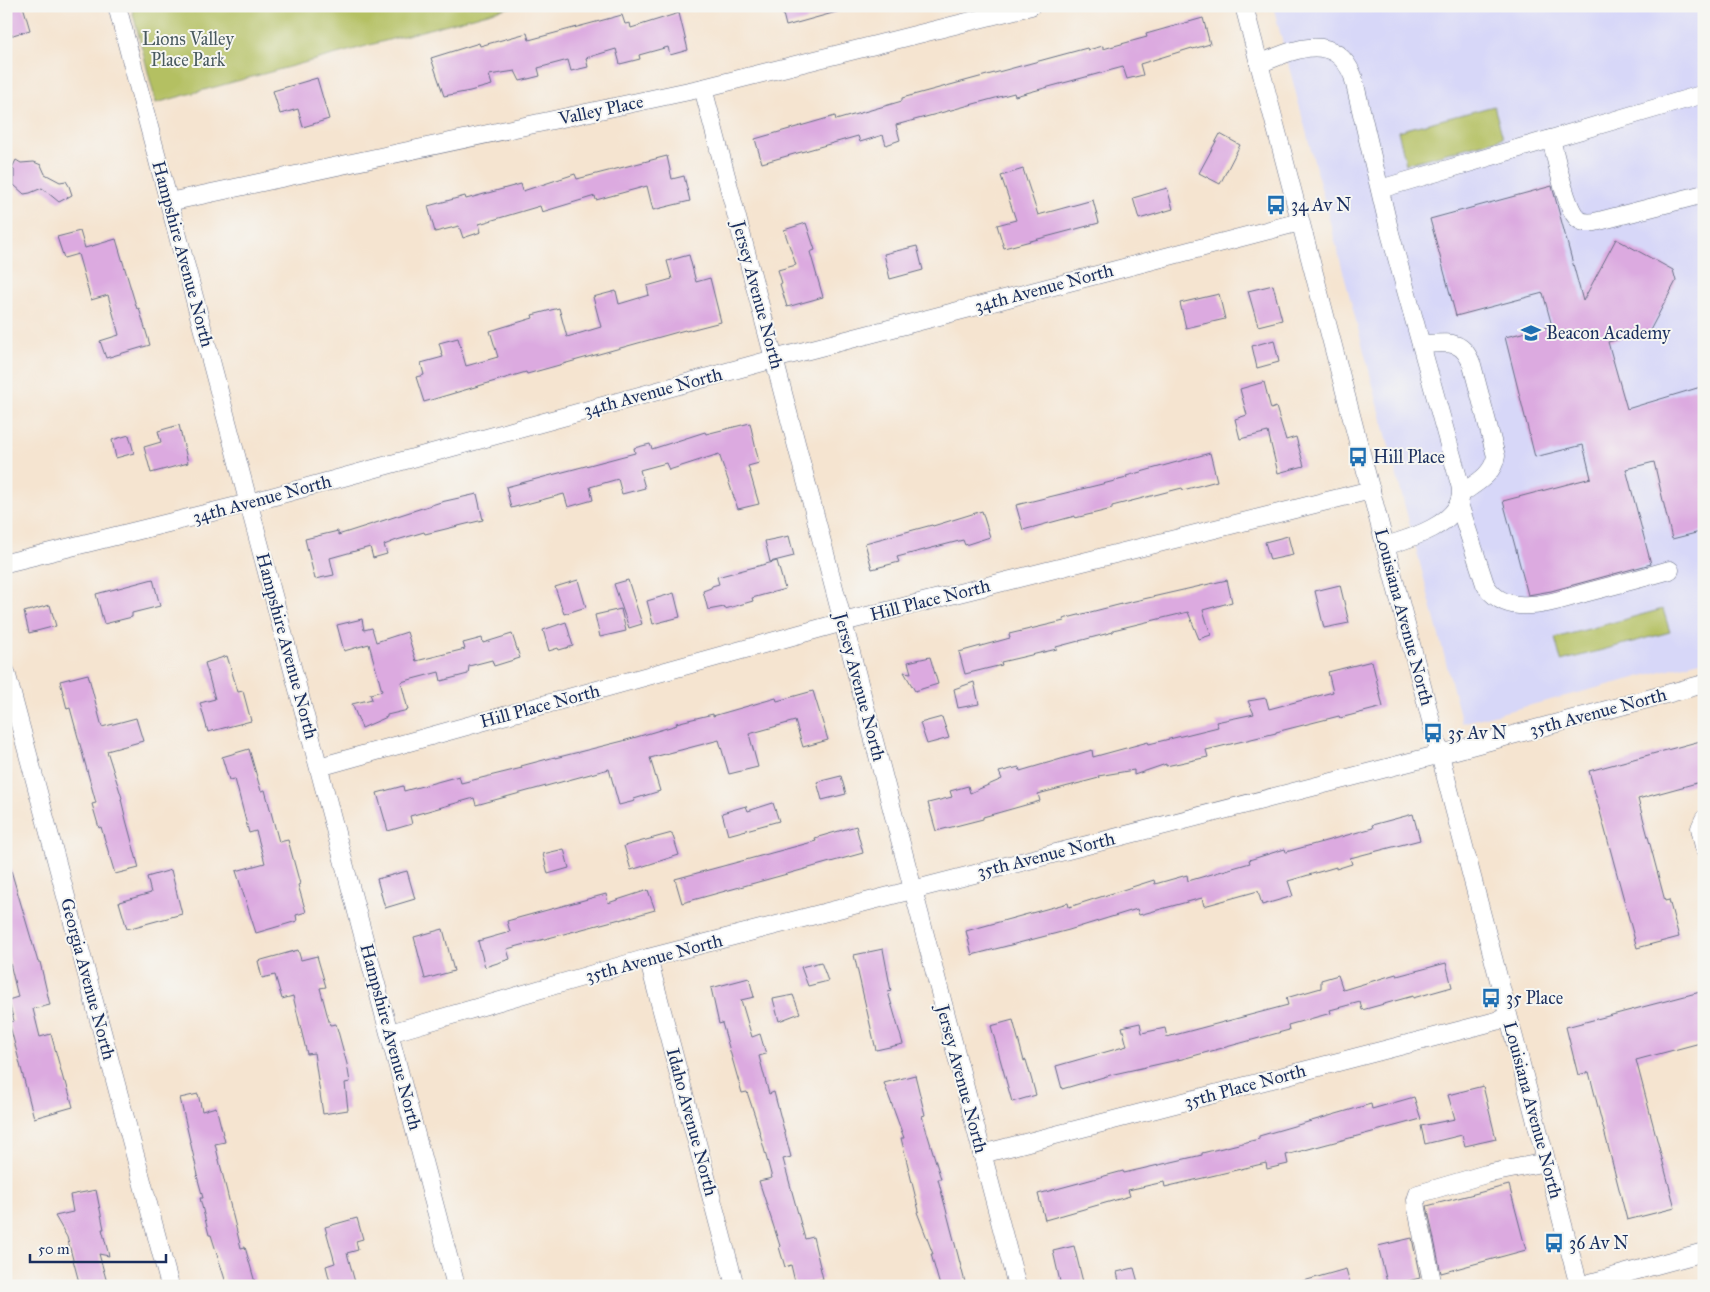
<svg xmlns="http://www.w3.org/2000/svg" width="1710" height="1292" viewBox="0 0 1710 1292" font-family="'IM FELL Great Primer',serif">
	<style>
		.built { fill: #d7d7f8 }
		.green { fill: #b4c062; stroke: #687860 }
		.building { fill: #dcaae0 }
		.lines { fill: none; stroke-linecap: round; stroke-linejoin: round }
		.minor-casing { stroke: #676e86; stroke-width: 19 }
		.minor { stroke: #fff; stroke-width: 18 }
		.labels { text-anchor: middle; stroke-width: 4; stroke-linejoin: round; paint-order: stroke }
		.park-label { font-size: 18px; fill: #495a5f; stroke: #f6f6f2 }
		.street-label { font-size: 18px; fill: #1b2f5e; stroke: #f6f6f2 }
		.poi-label { font-size: 18px; fill: #1b2f5e; stroke: #f6f6f2; text-anchor: start }
	</style>
	<rect width="100%" height="100%" fill="#f6f6f2"/>
	<filter id="ink" filterUnits="userSpaceOnUse"><feTurbulence type="fractalNoise" baseFrequency=".02" numOctaves="2"/><feDisplacementMap in="SourceGraphic" scale="10" xChannelSelector="R" yChannelSelector="G"/><feConvolveMatrix kernelMatrix="1 2 1 2 8 2 1 2 1" color-interpolation-filters="sRGB"/></filter>
	<filter id="wash" filterUnits="userSpaceOnUse"><feTurbulence type="fractalNoise" baseFrequency=".0096" numOctaves="4" result="noise"/><feDisplacementMap in="SourceGraphic" scale="20" xChannelSelector="R" yChannelSelector="G"/><feGaussianBlur stdDeviation="1.12" result="paint"/><feColorMatrix in="noise" values="0 0 0 0 0 0 0 0 0 0 0 0 0 0 0 0 0 1.4 0 .05"/><feComposite in="paint" operator="in"/></filter>
	<g filter="url(#wash)">
		<rect width="100%" height="100%" fill="#f5e4d0"/>
		<path class="built" d="M1273 6H1704V660L1462 723Z"/>
		<g class="green">
			<path d="M131 6H514L156 103Z"/>
			<path d="M1494 106 1503 138 1406 164 1398 131Z"/>
			<path d="M1663 609 1670 632 1561 661 1555 638Z"/>
		</g>
		<g id="blocks">
			<g class="building">
				<path d="M18 6H23L30 30 6 37V10Z"/>
				<path d="M781 6H840V11L786 26Z"/>
				<path d="M679 13 688 50 670 55 668 47 639 55 640 59 620 64 616 49 586 58 588 67 571 71 568 60 538 68 540 76 520 81 515 71 489 75 492 85 470 91 444 96 431 58 479 43 480 46 527 33 529 40 622 15 625 24 630 23 631 28Z"/>
				<path d="M1203 18 1210 44 1193 49 1192 48 1140 64 1143 75 1127 79 1123 67 1015 96 1014 93 896 125 900 140 886 145 883 135 860 142 858 136 762 163 755 139 835 116 836 120 902 101V98L1087 48 1088 50 1103 46V49L1147 37 1146 34Z"/>
				<path d="M317 78 329 119 303 127 298 109 280 114 273 91Z"/>
				<path d="M1220 134 1240 145 1220 184 1199 173Z"/>
				<path d="M667 156 672 179 684 176 690 201 653 210 647 186 596 200 595 196 542 212 540 206 479 224 481 232 463 238 459 226 435 232 428 206 465 196 466 199 521 184 523 191 575 174 577 179Z"/>
				<path d="M16 160 21 163 34 162 41 165 45 174 60 182 66 181 69 186 72 195 59 202 42 188 30 193 24 194 14 185V170L12 168Z"/>
				<path d="M1023 169 1038 215 1093 200 1099 223 1004 248 997 225 1016 220 1001 176Z"/>
				<path d="M1552 186 1583 301 1616 239 1673 270 1676 281 1646 338 1639 334 1608 342 1627 409 1704 386V531L1672 539 1654 462 1626 469 1651 564 1551 591 1528 595 1503 501 1591 478 1583 445 1535 457 1505 337 1552 326 1543 293 1456 316 1430 219Z"/>
				<path d="M1167 188 1173 209 1139 219 1133 198Z"/>
				<path d="M806 223 815 250 810 252 823 297 787 307 780 284 782 283 778 270 796 265 784 230Z"/>
				<path d="M80 231 85 248 116 239 137 309 139 308 150 345 106 358 100 341 119 335 108 295 91 300 78 254 64 258 57 237Z"/>
				<path d="M917 246 923 270 890 279 884 254Z"/>
				<path d="M689 255 696 282 710 278 721 322 686 331 685 330 527 374 526 372 424 402 416 377 424 375 421 363 443 357 439 343 458 338 466 366 498 357 490 331 533 318 532 315 559 308 567 337 601 327 593 297 616 291 619 304 649 295 647 286 672 279 667 261Z"/>
				<path d="M1273 285 1282 320 1258 326 1248 291Z"/>
				<path d="M1219 294 1225 319 1186 328 1180 303Z"/>
				<path d="M1274 340 1279 362 1257 368 1252 346Z"/>
				<path d="M1264 382 1271 409 1276 407 1286 440 1296 437 1304 466 1278 473 1268 432 1240 439 1235 419 1247 415 1240 389Z"/>
				<path d="M750 423 759 463 748 466 759 504 738 509 719 454 669 470 666 463 640 470 645 488 622 494 618 479 590 487 593 500 568 507 564 494 511 508 506 487 635 453 634 448 650 444 652 449 705 432 706 434Z"/>
				<path d="M179 425 188 463 151 473 144 447 161 442 158 431Z"/>
				<path d="M129 435 134 453 116 458 112 440Z"/>
				<path d="M1210 453 1217 481 1183 490 1182 488 1112 506V509L1075 518V516L1023 530 1016 505 1127 478 1126 476Z"/>
				<path d="M477 494 483 520 425 534 424 532 397 540 384 545 387 554 373 558 370 547 330 558 334 575 315 579 305 539 338 531V535L441 502Z"/>
				<path d="M982 511 990 537 965 545 963 540 897 557 899 562 872 569 865 543 932 525 933 526Z"/>
				<path d="M789 536 794 556 770 562 765 541Z"/>
				<path d="M1288 536 1293 555 1270 560 1265 542Z"/>
				<path d="M777 561 785 589 752 598 753 601 725 609 724 607 708 610 703 591 711 588 712 586 719 584 717 577Z"/>
				<path d="M153 579 160 606 132 613V617L104 624 96 594Z"/>
				<path d="M578 580 586 607 564 614 555 587Z"/>
				<path d="M628 580 642 624 629 628 614 584Z"/>
				<path d="M1227 580 1232 602 1203 610 1211 635 1199 639 1188 612 1113 630V632L1056 647 1057 649 1001 662 1002 665 965 674 959 652 1010 638 1009 634 1064 621 1063 619 1126 603Z"/>
				<path d="M1340 585 1349 623 1324 628 1315 591Z"/>
				<path d="M674 593 680 617 653 624 647 601Z"/>
				<path d="M50 605 56 626 29 633 24 612Z"/>
				<path d="M621 609 626 631 600 637 595 615Z"/>
				<path d="M362 619 364 630 372 628 376 642 407 632 416 661 465 649 463 643 482 638 483 643 512 634 520 658 494 666 492 660 469 666 468 674 441 681 439 672 401 682 408 710 387 715V717L362 728 352 704 372 699 370 694 382 691 369 644 344 651 337 625Z"/>
				<path d="M566 622 573 646 559 650 558 648 549 651 543 630Z"/>
				<path d="M227 656 238 692 243 691 251 721 208 732 200 703 215 699 205 663Z"/>
				<path d="M930 657 938 684 915 691 904 672 911 673 908 662Z"/>
				<path d="M1372 661 1383 707 1340 718 1339 716 1276 732V733L1206 750 1208 757 1166 766V764L1134 775V770L1098 776 1099 778 1038 794 1040 801 983 817V819L936 831 928 803 952 797 950 791 968 786 970 793 1002 779 999 772 1019 767 1020 771 1092 750 1093 757 1148 742 1149 744 1218 727 1216 722 1254 714 1248 701 1266 698 1269 709 1333 692 1328 672Z"/>
				<path d="M88 674 102 727 136 718 143 741 107 751 122 798 121 799 126 820 139 868 115 874 101 827 99 828 92 804 96 803 70 708 67 709 60 681Z"/>
				<path d="M974 682 979 704 958 708 954 689Z"/>
				<path d="M813 691 828 740 803 747 795 721 749 734 758 767 729 774 719 740 650 758 660 791 634 799 635 801 619 805 609 769 476 805 474 798 410 816 412 824 388 831 377 793 403 786 404 791 459 776 461 783 522 768 521 766 555 757V758L623 741 677 725 676 723 713 714V716L776 698 777 701Z"/>
				<path d="M942 717 949 738 927 744 920 723Z"/>
				<path d="M1704 740V781L1638 799 1665 901 1669 900 1679 937 1637 948 1589 771Z"/>
				<path d="M249 749 261 791 265 790 279 842 288 840 300 884 298 885 306 912 296 915 297 921 256 933 236 871 265 863 256 831 249 833 235 779 229 780 222 757Z"/>
				<path d="M841 776 846 794 822 800 817 782Z"/>
				<path d="M773 803 779 821 728 835 722 813 746 806 748 811Z"/>
				<path d="M1413 814 1420 840 1350 858 1352 864 1336 869V867L1288 881 1293 896 1262 905 1258 891 1204 906 1202 898 1139 915 1137 909 1069 930 972 955 966 931 1068 903 1069 907 1154 880 1155 884 1187 875 1188 881 1250 863 1249 860 1285 849 1286 852 1373 828 1372 825Z"/>
				<path d="M856 826 863 853 682 903 675 879 816 841 815 838Z"/>
				<path d="M672 833 679 855 631 870 624 846Z"/>
				<path d="M564 849 569 868 548 874 543 854Z"/>
				<path d="M6 867H10L38 962H40L50 1005 33 1009 40 1037 51 1034 64 1082H66L73 1107 34 1118 9 1022 14 1021 8 1000 18 997 6 946Z"/>
				<path d="M171 870 182 914 127 929 119 902 151 893 147 877Z"/>
				<path d="M407 871 415 899 385 908 377 879Z"/>
				<path d="M648 890 655 910 620 920V919L507 949 510 959 485 967 478 941 510 932 507 921 606 894 608 903Z"/>
				<path d="M443 929 454 971 425 979 414 937Z"/>
				<path d="M883 949 891 991 888 992 903 1044 876 1050 854 955Z"/>
				<path d="M298 950 301 960 317 956 326 987 320 988 330 1025 336 1024 347 1064 350 1082 345 1083 348 1110 323 1114 314 1053 307 1054 293 996 282 999 275 975 262 978 258 961Z"/>
				<path d="M821 962 828 981 808 986 801 967Z"/>
				<path d="M1446 963 1452 987 1413 998V996L1362 1010 1360 1002 1330 1010 1331 1013 1288 1025 1289 1030 1182 1059 1114 1074 1062 1089 1056 1066 1127 1046 1122 1027 1140 1023 1142 1033 1165 1028 1167 1037 1288 1005 1286 998 1321 988V980L1338 975 1343 990 1396 974 1397 976Z"/>
				<path d="M749 978 754 997 741 1000 752 1037 760 1034 766 1054 759 1056 769 1094 774 1092 791 1157 783 1159 805 1239 813 1237 823 1279 796 1286 791 1265 785 1267 779 1247 780 1246 759 1181 772 1178 756 1119 747 1092 742 1093 722 1023 719 1024 711 988Z"/>
				<path d="M1704 991V1042L1636 1060 1675 1208 1627 1220 1589 1072 1578 1075 1566 1027Z"/>
				<path d="M793 995 800 1013 779 1021 773 999Z"/>
				<path d="M1013 1020 1024 1061 1026 1060 1036 1095 1012 1102 991 1026Z"/>
				<path d="M915 1075 925 1115 922 1116 941 1179H938L966 1286H940L931 1254H933L917 1212 919 1211 901 1138H904L884 1083Z"/>
				<path d="M1483 1086 1496 1139 1465 1146 1462 1135 1425 1144 1421 1126 1455 1119 1448 1095Z"/>
				<path d="M198 1094 202 1111 216 1107 225 1142 215 1144 241 1248 245 1247 256 1286H227L211 1235H209L200 1198H203L197 1176 198 1175 180 1098Z"/>
				<path d="M1414 1097 1421 1119 1286 1155 1288 1164 1267 1169 1266 1163 1165 1187 1164 1182 1128 1190 1130 1196 1045 1220 1038 1194 1123 1171 1124 1173 1202 1155V1153L1259 1139V1136L1371 1104 1372 1109Z"/>
				<path d="M1509 1185 1526 1250 1441 1273 1427 1206Z"/>
				<path d="M96 1190 104 1229H102L109 1256 99 1254 108 1286H80L67 1237 55 1216 73 1212 70 1195Z"/>
				<path d="M357 1218 363 1239 356 1241 358 1250 347 1253 356 1286H331L326 1266 335 1263 325 1227Z"/>
				<path d="M1412 1238 1420 1278 1388 1286 1378 1246Z"/>
				<path d="M1074 1246 1084 1286H1061L1053 1251Z"/>
				<path d="M1134 1268 1139 1286H1120L1117 1272Z"/>
				<path d="M1346 1269 1351 1286H1301L1300 1282Z"/>
			</g>
		</g>
	</g>
	<g filter="url(#ink)">
		<use href="#blocks" fill-opacity="0" stroke="#676e86" stroke-width="1"/>
		<g class="lines">
			<defs>
				<g id="minor">
					<path d="M117 6 456 1286"/>
					<path d="M1244 6 1579 1286"/>
					<path d="M1259 64C1293 50 1334 30 1353 76L1390 233 1459 481C1460 484 1461 489 1461 492 1461 524 1409 539 1385 546"/>
					<path d="M703 88 1017 1286"/>
					<path d="M1551 139C1556 157 1565 206 1577 218 1583 224 1592 223 1599 221L1704 194"/>
					<path d="M1380 189 1704 94"/>
					<path d="M169 202 703 88 1031 6"/>
					<path d="M1421 344C1446 344 1462 337 1472 365L1496 456C1493 475 1476 483 1462 493"/>
					<path d="M1459 504 1485 584C1492 597 1505 604 1519 605 1542 607 1566 598 1588 592 1615 585 1642 578 1670 570"/>
					<path d="M6 563 249 503 774 359 1300 222"/>
					<path d="M6 672 170 1286"/>
					<path d="M319 767 843 622 1371 490"/>
					<path d="M1704 819 1700 828 1704 847"/>
					<path d="M648 958 735 1286"/>
					<path d="M390 1033 648 958 1441 754 1704 684"/>
					<path d="M982 1154 1508 1018"/>
					<path d="M1433 1286 1417 1209 1416 1200 1418 1194 1486 1174 1546 1162"/>
					<path d="M1579 1286 1704 1252"/>
				</g>
			</defs>
			<use href="#minor" class="minor-casing"/>
			<use href="#minor" class="minor"/>
		</g>
	</g>
	<defs>
		<symbol id="bus-bare" viewBox="-9 -9 18 18"><path d="M-5-6H5V4H4V6H2V4H-2V6H-4V4H-5ZM-3.5-4V0h7V-4ZM-3.5 1.2v1.5H-2V1.2ZM2 1.2v1.5H3.5V1.2Z" fill="#1f6fb2" stroke="#f6f6f2" stroke-width="2.5" paint-order="stroke"/></symbol>
		<symbol id="school-bare" viewBox="-9 -9 18 18"><path d="M0-5L7-2L0 1L-7-2ZM-4 1L0 2.5L4 1V4Q0 6-4 4Z" fill="#1f6fb2" stroke="#f6f6f2" stroke-width="2.5" paint-order="stroke"/></symbol>
	</defs>
	<g fill-rule="evenodd">
		<use href="#bus-bare" x="1262" y="191" width="28" height="28"/>
		<use href="#school-bare" x="1517" y="319" width="28" height="28"/>
		<use href="#bus-bare" x="1344" y="443" width="28" height="28"/>
		<use href="#bus-bare" x="1419" y="719" width="28" height="28"/>
		<use href="#bus-bare" x="1477" y="984" width="28" height="28"/>
		<use href="#bus-bare" x="1540" y="1229" width="28" height="28"/>
	</g>
	<g class="labels">
		<g class="park-label">
			<text x="188" y="45">Lions Valley<tspan x="188" dy="21">Place Park</tspan></text>
		</g>
		<g class="street-label">
			<text transform="translate(601 110) rotate(-12)" y="6">Valley Place</text>
			<text transform="translate(183 254) rotate(75)" y="6">Hampshire Avenue North</text>
			<text transform="translate(1044 288) rotate(-15)" y="6">34th Avenue North</text>
			<text transform="translate(758 295) rotate(75)" y="6">Jersey Avenue North</text>
			<text transform="translate(653 392) rotate(-15)" y="6">34th Avenue North</text>
			<text transform="translate(262 499) rotate(-15)" y="6">34th Avenue North</text>
			<text transform="translate(930 600) rotate(-14)" y="6">Hill Place North</text>
			<text transform="translate(1404 617) rotate(75)" y="6">Louisiana Avenue North</text>
			<text transform="translate(287 646) rotate(75)" y="6">Hampshire Avenue North</text>
			<text transform="translate(860 687) rotate(75)" y="6">Jersey Avenue North</text>
			<text transform="translate(540 706) rotate(-15)" y="6">Hill Place North</text>
			<text transform="translate(1598 712) rotate(-15)" y="6">35th Avenue North</text>
			<text transform="translate(1046 855) rotate(-14)" y="6">35th Avenue North</text>
			<text transform="translate(654 958) rotate(-15)" y="6">35th Avenue North</text>
			<text transform="translate(88 979) rotate(75)" y="6">Georgia Avenue North</text>
			<text transform="translate(391 1037) rotate(75)" y="6">Hampshire Avenue North</text>
			<text transform="translate(962 1079) rotate(75)" y="6">Jersey Avenue North</text>
			<text transform="translate(1245 1086) rotate(-15)" y="6">35th Place North</text>
			<text transform="translate(1533 1110) rotate(75)" y="6">Louisiana Avenue North</text>
			<text transform="translate(692 1122) rotate(75)" y="6">Idaho Avenue North</text>
		</g>
		<g class="poi-label">
			<text x="1291" y="211">34 Av N</text>
			<text x="1546" y="339">Beacon Academy</text>
			<text x="1373" y="463">Hill Place</text>
			<text x="1448" y="739">35 Av N</text>
			<text x="1506" y="1004">35 Place</text>
			<text x="1569" y="1249">36 Av N</text>
		</g>
	</g>
	<rect width="1710" height="1292" fill="none" stroke="#f6f6f2" stroke-width="25"/>
	<path d="M30 1254v8h136v-8" fill="none" stroke="#1b2f5e" stroke-width="2.5"/>
	<text x="38" y="1254" font-size="15" fill="#1b2f5e" stroke="#f6f6f2" stroke-width="4" paint-order="stroke">50 m</text>
</svg>
